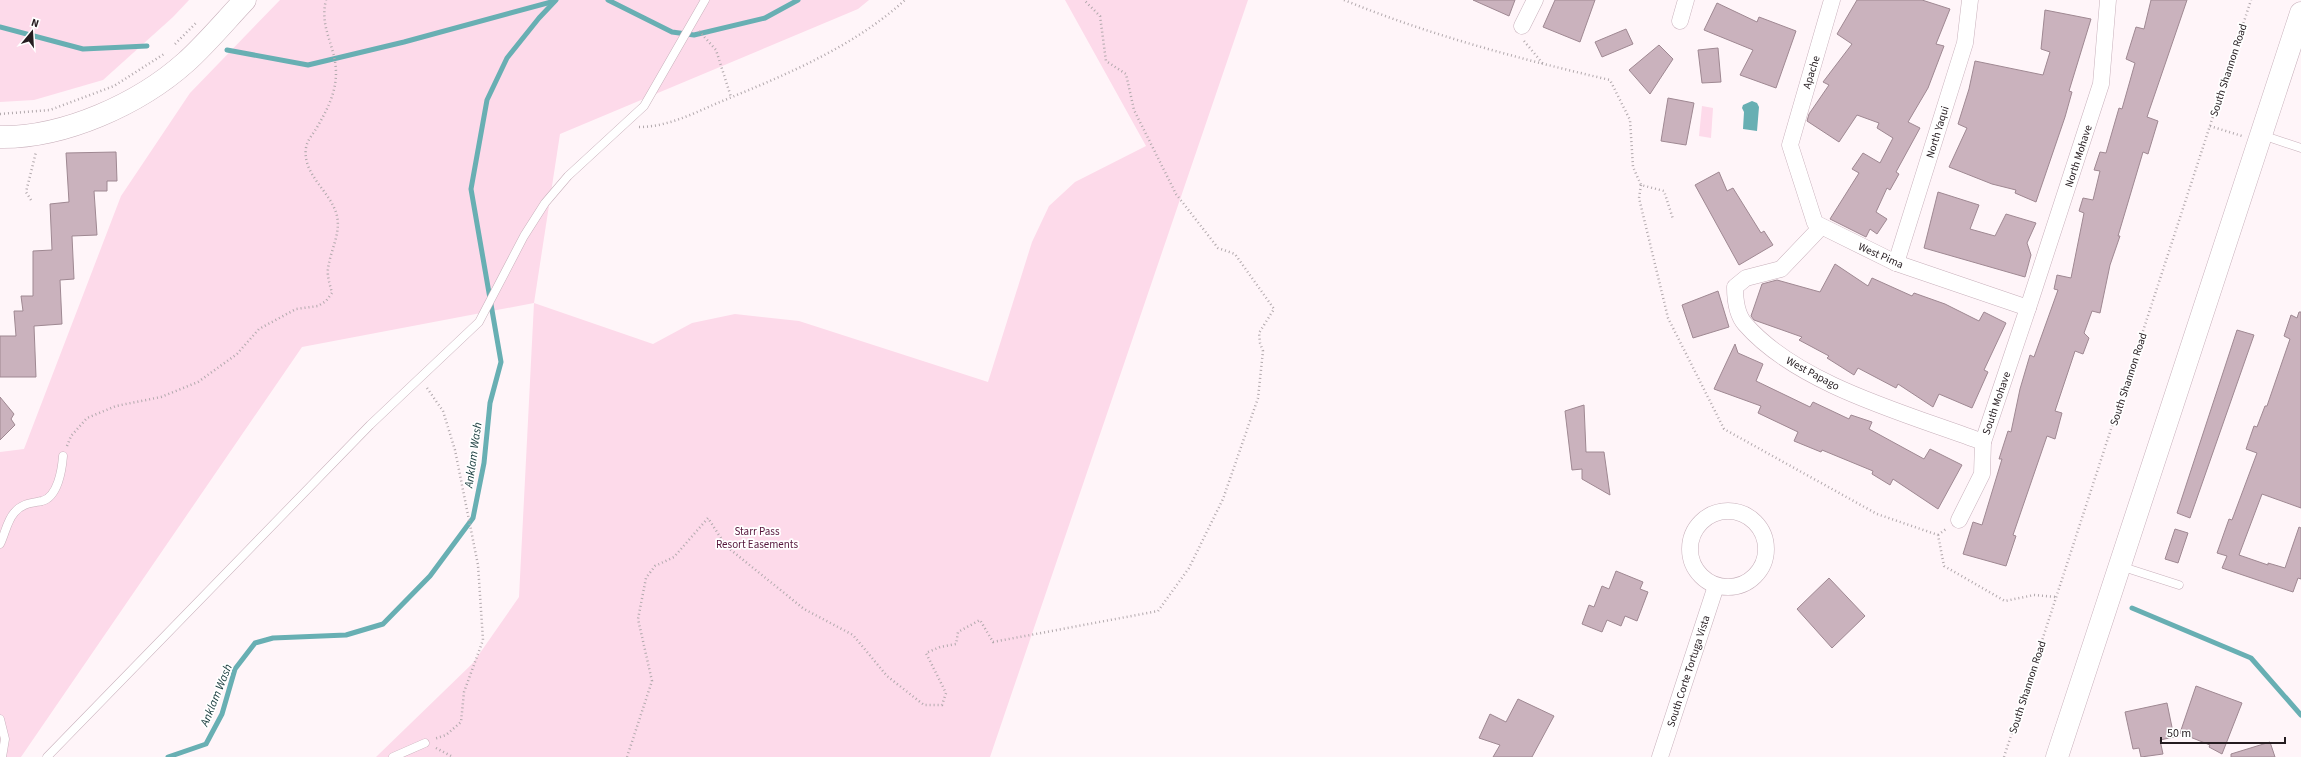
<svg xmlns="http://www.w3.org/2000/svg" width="2301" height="757" viewBox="0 0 2301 757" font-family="'Source Sans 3',sans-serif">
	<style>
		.green { fill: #fddaea }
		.water { fill: #68afb3 }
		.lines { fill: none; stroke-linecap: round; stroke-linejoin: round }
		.stream { stroke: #68afb3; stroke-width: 5 }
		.building { fill: #cab2bd; stroke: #9f8892 }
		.lane-casing { stroke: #c8b0bb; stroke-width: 9 }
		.street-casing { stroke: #c8b0bb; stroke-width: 17 }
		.secondary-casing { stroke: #c8b0bb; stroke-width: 23 }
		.path { stroke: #b2a9ad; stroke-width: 2.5; stroke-dasharray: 1 3; stroke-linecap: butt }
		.lane { stroke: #fff; stroke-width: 8 }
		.street { stroke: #fff; stroke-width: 16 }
		.secondary { stroke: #fff; stroke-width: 22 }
		.labels { text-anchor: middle; stroke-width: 3.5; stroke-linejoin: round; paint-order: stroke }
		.street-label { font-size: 11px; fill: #251c20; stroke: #fff }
		.park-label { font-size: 11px; fill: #56173c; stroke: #fff }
		.water-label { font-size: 12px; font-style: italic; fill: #16393b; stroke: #fff }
	</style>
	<rect width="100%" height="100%" fill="#fff5f9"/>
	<g class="green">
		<path d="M0 0H189L173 17 103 80 34 100 0 102Z"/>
		<path d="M280 0H869L858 9 560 134 534 303 653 344 692 323 735 314 799 321 988 382 1032 242 1049 206 1075 182 1146 146 1065 0H1248L990 757H376L473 663 519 597 534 303 302 347 21 757H0V452L24 449 121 196 190 93Z"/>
		<path d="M1702 106 1713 108 1711 138 1699 136Z"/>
	</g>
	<path class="water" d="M1752 101 1757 103 1759 107 1757 131 1743 129 1744 112 1742 108 1743 105Z"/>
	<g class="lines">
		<g class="stream">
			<path d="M608 0 672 32 694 35 765 18 798 0"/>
			<path d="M0 27 83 49 147 46"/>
			<path d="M227 50 308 65 404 42 551 2"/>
			<path d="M2132 608 2251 658 2301 715"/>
			<path d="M168 757 206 744 222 714 235 669 255 643 273 638 346 635 383 624 430 576 473 518 484 463 490 403 501 362 471 189 487 100 507 58 539 18 556 0"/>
		</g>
	</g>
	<g class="building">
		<path d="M1473 0H1515L1509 16Z"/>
		<path d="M1555 0H1595L1580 42 1543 27Z"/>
		<path d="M1857 0H1922L1950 9 1936 44 1944 46 1928 88 1908 122 1920 128 1896 172 1899 174 1890 190 1887 188 1876 212 1887 219 1877 234 1870 229 1866 237 1830 219 1859 173 1852 169 1863 153 1880 163 1893 138 1877 128 1879 123 1857 115 1839 142 1807 121 1809 114 1829 85 1823 82 1852 44 1837 34Z"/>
		<path d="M2151 0H2187L2147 117 2158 121 2148 154 2143 152 2118 236H2120L2110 265 2100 313 2092 311 2084 333 2089 338 2083 354 2075 351 2055 411 2062 413 2055 439 2047 436 2013 535 2016 536 2006 566 1963 554 1973 522 1982 525 2002 459H1999L2008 431 2011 432 2020 389 2030 355 2034 357 2058 290 2054 289 2057 275 2071 278 2084 213 2079 211 2083 198 2093 200 2100 171 2094 170 2100 152 2106 153 2119 108 2122 109 2135 63 2126 59 2136 27 2144 29Z"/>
		<path d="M1717 3 1757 22 1759 17 1796 31 1776 88 1740 75 1753 50 1704 30Z"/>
		<path d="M2045 10 2091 19 2069 91 2072 92 2065 117 2036 202 2015 193 2016 190 1992 184 1949 167 1967 128 1958 124 1969 89 1975 61 2043 75 2050 52 2041 49Z"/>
		<path d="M1626 29 1633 44 1602 57 1595 42Z"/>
		<path d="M1659 45 1673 59 1650 94 1629 70Z"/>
		<path d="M1718 48 1721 82 1702 83 1698 50Z"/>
		<path d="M1668 98 1694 103 1686 145 1661 141Z"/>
		<path d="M116 152 117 181H107V191H94L97 235 72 236 74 279 60 280 62 324 34 326 36 377H0V336H16L14 311H23L21 296H33V251L52 250 50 204 69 202 66 153Z"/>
		<path d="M1719 172 1727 191 1733 188 1761 233 1764 231 1773 245 1739 265 1695 185Z"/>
		<path d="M1938 192 1979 205 1970 229 1995 236 2006 214 2036 223 2027 243 2031 255 2025 277 1924 248Z"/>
		<path d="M1835 264 1868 286 1872 278 1912 296 1914 293 1945 304 1979 321 1984 312 2006 323 1984 370 1988 372 1972 408 1939 394 1933 407 1898 384 1896 388 1858 368 1854 375 1827 358 1829 356 1799 340 1802 337 1754 320 1751 316 1762 284 1777 280 1820 292Z"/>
		<path d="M1718 291 1729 327 1693 338 1682 305Z"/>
		<path d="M2299 312H2301V508L2262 494 2239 555 2268 565V563L2285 568 2299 527 2301 528V579L2298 578 2293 592 2222 568 2227 556 2217 553 2229 519 2232 520 2257 453 2246 449 2254 426 2257 427 2265 406H2267L2290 339 2284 336 2291 315 2297 318Z"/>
		<path d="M2237 330 2254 335 2190 518 2177 513Z"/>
		<path d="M1735 344 1738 353 1763 364 1756 381 1810 407 1813 402 1849 419 1851 415 1872 422 1869 429 1924 459 1930 449 1962 465 1938 509 1893 479 1890 485 1872 474 1873 471 1822 450 1821 452 1794 441 1798 432 1758 413 1761 406 1714 389Z"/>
		<path d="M0 397 14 414 11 419 15 425 0 440Z"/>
		<path d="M1584 405 1586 452H1604L1610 495 1582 479V469L1572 470 1565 411Z"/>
		<path d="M2175 529 2188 533 2178 563 2165 559Z"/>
		<path d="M1616 571 1643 582 1640 589 1648 592 1637 621 1625 616 1621 626 1607 620 1602 632 1582 624 1589 605 1594 607 1602 586 1609 589Z"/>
		<path d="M1829 578 1865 616 1832 648 1797 609Z"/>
		<path d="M2196 686 2242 703 2222 754 2209 747 2210 745 2180 733Z"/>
		<path d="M1518 699 1554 716 1532 757H1493L1500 745 1479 738 1490 714 1506 722Z"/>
		<path d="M2167 703 2174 737 2160 740 2163 754 2141 757 2139 748 2133 749 2125 712Z"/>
		<path d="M2270 742 2275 757H2231V754Z"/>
	</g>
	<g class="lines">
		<defs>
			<g id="lane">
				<path d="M2262 135 2301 148"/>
				<path d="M0 544C5 534 7 521 14 513 22 503 32 503 42 501 58 497 62 469 63 456"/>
				<path d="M2120 566 2179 585"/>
				<path d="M0 719 5 739 2 757"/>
				<path d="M47 757 370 425 479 322 524 236 545 203 568 176 644 106 705 0"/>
				<path d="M393 757 425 743"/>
			</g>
			<g id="street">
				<path d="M1832 0 1790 145 1815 223 1896 263 2028 308"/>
				<path d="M1680 21 1686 0"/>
				<path d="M1522 26 1535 0"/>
				<path d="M1821 227 1781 269 1746 278 1735 287C1735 298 1737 315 1745 324 1798 385 1908 414 1983 442"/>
				<path d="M1896 263 1965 43 1970 0"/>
				<circle cx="1728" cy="549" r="38"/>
				<path d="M1959 520 1982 474 1983 442 2028 308 2101 84 2108 0"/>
				<path d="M1660 757 1716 586"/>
			</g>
			<g id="secondary">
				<path d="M0 137C64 138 139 104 186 62 207 43 226 20 245 0"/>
				<path d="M2057 757 2301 13"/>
			</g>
		</defs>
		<use href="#lane" class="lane-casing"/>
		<use href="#street" class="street-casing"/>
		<use href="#secondary" class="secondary-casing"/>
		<g class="path">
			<path d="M1344 0C1429 35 1520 59 1610 80L1630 120 1633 167 1641 185 1664 191 1673 219"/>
			<path d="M699 31 716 50 731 97"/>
			<path d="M1524 41 1544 65"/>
			<path d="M175 44 197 22"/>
			<path d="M0 114 50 110 114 86 164 54"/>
			<path d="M2210 126 2242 136"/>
			<path d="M639 127C668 127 694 113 720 102 785 75 852 48 905 0"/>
			<path d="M1641 185 1639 198 1668 318 1724 429 1877 514 1938 535 1944 566 2005 601 2034 595 2056 597"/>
			<path d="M31 200 26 192 36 152"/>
			<path d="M427 388 443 411 455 450 478 565 483 640 464 692 461 722 446 735 434 739"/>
			<path d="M67 446 71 436 87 418 116 406 161 397 198 382 237 354 259 329 296 309 318 306 326 301 332 293C330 285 327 276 328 269 330 251 341 234 337 216 331 191 302 175 306 148 307 141 312 135 316 129 326 112 336 94 336 73 336 46 319 28 326 0"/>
			<path d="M1938 535 1946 529"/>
			<path d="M436 748 453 757"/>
			<path d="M627 757 652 681 638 619 646 578 655 566 674 557 708 518 726 546 804 609 853 635 887 676 924 705H942L946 693 926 653 940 647 956 644 958 632 980 620 993 642 1158 611 1189 568 1223 499 1258 398 1263 351 1260 343 1259 333 1274 309 1235 254 1218 248 1176 194 1134 110 1126 74 1106 61 1100 16 1084 0"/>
			<path d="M2004 757 2251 0"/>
		</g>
		<use href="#lane" class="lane"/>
		<use href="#street" class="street"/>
		<use href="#secondary" class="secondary"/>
	</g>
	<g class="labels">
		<g class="street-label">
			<text transform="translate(2228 70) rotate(-72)" y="4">South Shannon Road</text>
			<text transform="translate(1811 72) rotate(-73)" y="4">Apache</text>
			<text transform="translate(1937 132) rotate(-73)" y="4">North Yaqui</text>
			<text transform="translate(2078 156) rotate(-72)" y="4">North Mohave</text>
			<text transform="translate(1881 255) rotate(24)" y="4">West Pima</text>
			<text transform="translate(1813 373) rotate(28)" y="4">West Papago</text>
			<text transform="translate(2128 379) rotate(-72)" y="4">South Shannon Road</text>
			<text transform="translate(1996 403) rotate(-71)" y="4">South Mohave</text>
			<text transform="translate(1688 671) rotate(-72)" y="4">South Corte Tortuga Vista</text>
			<text transform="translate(2027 687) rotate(-72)" y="4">South Shannon Road</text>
		</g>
		<g class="park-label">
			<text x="757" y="535">Starr Pass<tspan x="757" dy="13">Resort Easements</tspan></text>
		</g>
		<g class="water-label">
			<text transform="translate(473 455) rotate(-82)" y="4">Anklam Wash</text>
			<text transform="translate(216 695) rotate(-68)" y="4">Anklam Wash</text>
		</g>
	</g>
	<g transform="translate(32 32) rotate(18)" stroke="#ffffff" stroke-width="3" paint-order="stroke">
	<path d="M0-3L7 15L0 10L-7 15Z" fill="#251c20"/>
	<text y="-6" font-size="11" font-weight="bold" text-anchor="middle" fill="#251c20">N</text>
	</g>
	<path d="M2161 737v6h124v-6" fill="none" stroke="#251c20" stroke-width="2"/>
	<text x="2167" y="737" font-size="12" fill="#251c20" stroke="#ffffff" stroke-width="3" paint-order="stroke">50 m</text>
</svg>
